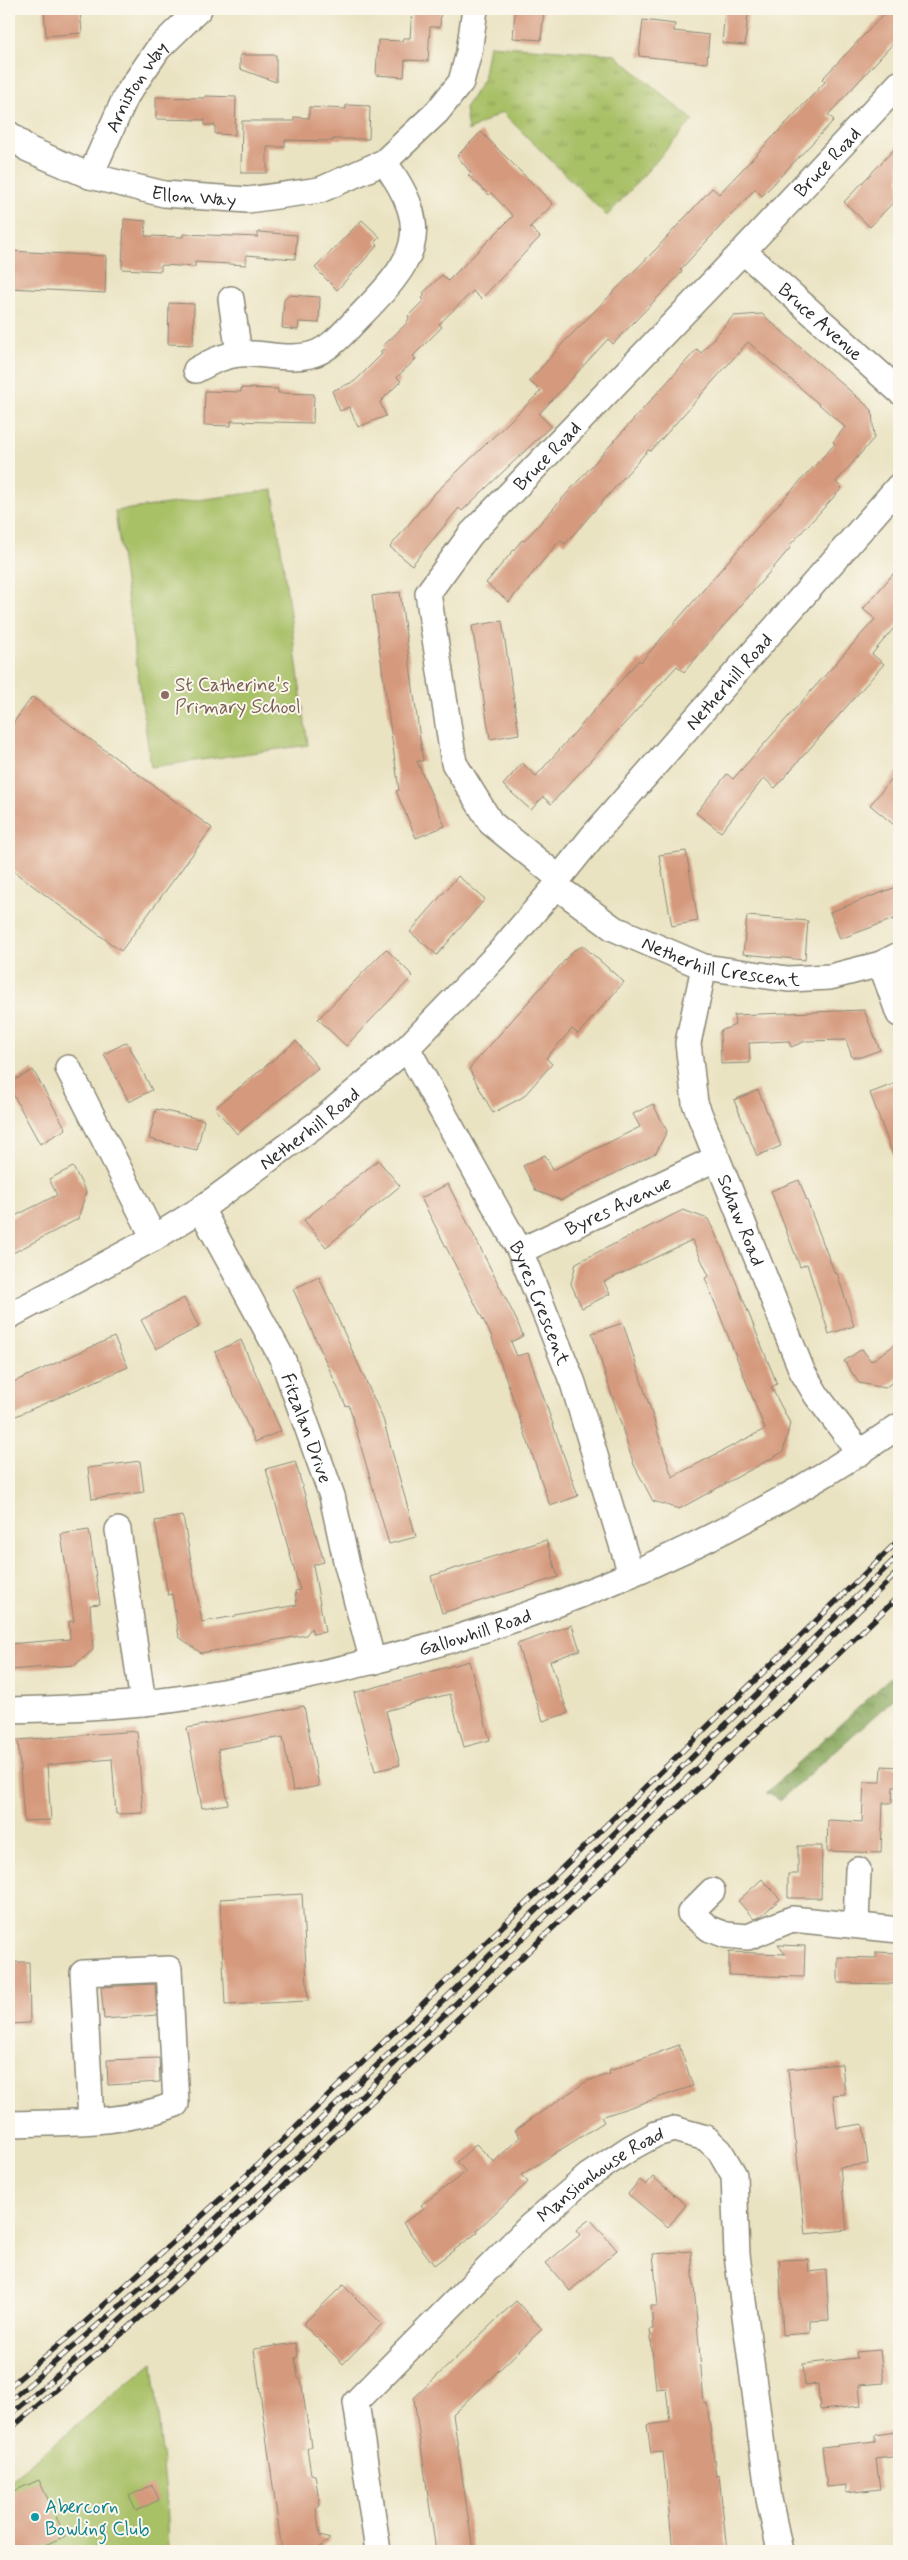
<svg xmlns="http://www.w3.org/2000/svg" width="908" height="2560" viewBox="0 0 908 2560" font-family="Mynerve,sans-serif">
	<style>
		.grass { fill: url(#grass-tufts); stroke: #6a7648 }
		.forest { fill: url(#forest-crowns); stroke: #586843 }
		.pitch { fill: #a8c066; stroke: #6a7648 }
		.building { fill: #d59a7d }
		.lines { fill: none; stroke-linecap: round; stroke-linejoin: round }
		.minor-casing { stroke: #8a8776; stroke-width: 28 }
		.minor { stroke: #fff; stroke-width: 25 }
		.rail-casing { stroke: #2b2b2b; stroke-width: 5.5 }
		.rail { stroke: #fbf7ec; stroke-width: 4; stroke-dasharray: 11; stroke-linecap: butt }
		.education-dot { fill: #8d6e63; stroke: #fbf7ec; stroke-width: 2 }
		.culture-dot { fill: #0f9aa8; stroke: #fbf7ec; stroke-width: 2 }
		.labels { text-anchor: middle; stroke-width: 4; stroke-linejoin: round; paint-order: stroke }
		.street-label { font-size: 19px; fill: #2b2b2b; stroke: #fbf7ec }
		.education-label { font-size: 19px; fill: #785e54; stroke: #fbf7ec; text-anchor: start }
		.culture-label { font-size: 19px; fill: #0d838f; stroke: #fbf7ec; text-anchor: start }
	</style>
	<defs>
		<pattern id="grass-tufts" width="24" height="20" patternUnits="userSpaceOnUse" patternTransform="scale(1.25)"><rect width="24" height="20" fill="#a8c066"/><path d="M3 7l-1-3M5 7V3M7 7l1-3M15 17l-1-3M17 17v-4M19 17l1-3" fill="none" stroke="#899c54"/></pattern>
		<pattern id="forest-crowns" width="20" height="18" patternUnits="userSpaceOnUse" patternTransform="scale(1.25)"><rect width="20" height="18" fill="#86a65b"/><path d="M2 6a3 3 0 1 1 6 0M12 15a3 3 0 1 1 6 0" fill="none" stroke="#6e874b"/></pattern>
	</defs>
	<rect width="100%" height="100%" fill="#fbf7ec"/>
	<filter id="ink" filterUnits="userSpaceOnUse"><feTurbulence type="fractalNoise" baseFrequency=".02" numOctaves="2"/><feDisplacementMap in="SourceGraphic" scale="10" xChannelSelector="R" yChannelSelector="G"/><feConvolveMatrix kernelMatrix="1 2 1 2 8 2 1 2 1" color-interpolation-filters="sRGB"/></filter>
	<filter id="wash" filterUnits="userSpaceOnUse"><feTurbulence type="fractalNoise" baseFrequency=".0096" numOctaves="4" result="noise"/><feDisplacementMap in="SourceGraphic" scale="20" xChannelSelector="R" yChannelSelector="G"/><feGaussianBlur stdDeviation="1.12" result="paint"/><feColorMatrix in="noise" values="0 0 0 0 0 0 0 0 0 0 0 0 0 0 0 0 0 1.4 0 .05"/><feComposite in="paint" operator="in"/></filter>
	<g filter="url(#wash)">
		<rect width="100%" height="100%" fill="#eae3c2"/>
		<path class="grass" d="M489 45 614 54 693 120 607 216 502 112 468 131 465 108 483 80Z"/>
		<path class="forest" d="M899 1670V1694L780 1800 766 1793Z"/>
		<g class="pitch">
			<path d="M273 490 308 745 151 767 115 511Z"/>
			<path d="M153 2362 166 2495 168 2551H9V2481Z"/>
		</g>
		<g id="blocks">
			<g class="building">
				<path d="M44 9H80L82 33 46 36Z"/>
				<path d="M412 9H441L440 27H430L428 61 405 60 404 77 376 75 378 40 402 41 403 38H410Z"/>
				<path d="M515 9H544L541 40 513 38Z"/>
				<path d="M889 9H899V37L828 115 834 120 762 196 755 189 680 270 682 272 613 344 608 339 539 414 551 426 462 511 459 508 412 565 390 547 432 496 541 391 529 381 565 341 657 248 712 188 719 194 825 82 822 79Z"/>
				<path d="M725 10 748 12 745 45 722 43Z"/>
				<path d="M643 20 675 24 674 31 709 35 707 63 639 56Z"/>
				<path d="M240 55H276V82L240 69Z"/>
				<path d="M205 96 236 97 235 135 215 134V125H205V120L156 119V97L205 98Z"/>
				<path d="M346 105 370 106 369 139H333V141L285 140V147H267V173H241L242 121H294V117L309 118V107L346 109Z"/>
				<path d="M481 132 553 204 530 227 540 237 481 299 473 291 439 324 442 327 413 356 416 359 397 377 401 381 380 402 386 416 358 427 349 407 340 411 332 391 355 381 382 354 380 352 385 348 383 346 406 324 409 318 408 316 424 300 422 298 425 295 423 293 442 275 448 281 513 216 491 193 489 195 468 175 471 173 457 156Z"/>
				<path d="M899 144V196L870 227 844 202Z"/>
				<path d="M124 219 146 221 145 236 183 237V234L258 237V232L297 235 295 259 246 255V265L195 262V267L161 265V271L122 269Z"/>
				<path d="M362 220 380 237 375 242 378 245 337 290 315 268Z"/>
				<path d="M9 251 106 256 105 293 9 288Z"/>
				<path d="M288 295 320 297 319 323 299 322 298 330 282 328 284 300Z"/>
				<path d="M169 303 194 304 193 345 168 344Z"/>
				<path d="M762 314 872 410 874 438 836 482 842 488 789 546 791 547 684 672 677 666 551 804 543 797 531 810 503 785 522 763 536 776 639 660 641 662 762 522 835 444 833 442 845 427 748 342 651 451 648 450 565 544 560 540 509 602 486 583 522 540 524 541 697 349 701 353 733 316Z"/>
				<path d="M241 388 278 389V393L314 394 313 423 231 421V426L204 425 205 391 241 392Z"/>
				<path d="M899 567V622L872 654 884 664 775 788 764 778 721 832 696 813 727 774 733 779 875 619 863 609Z"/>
				<path d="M400 592 423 761H417L445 826 416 838 396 791 399 790 372 596Z"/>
				<path d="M502 621 519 734 490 739 472 626Z"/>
				<path d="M32 697 212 828 121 951 9 868V729Z"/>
				<path d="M899 770V829L870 805Z"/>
				<path d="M686 851 698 921 672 926 659 855Z"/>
				<path d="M458 876 485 899 437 955 410 932Z"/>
				<path d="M899 886V917L840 939 830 912Z"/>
				<path d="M747 916 808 921 805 960 743 954Z"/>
				<path d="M583 946 624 982 578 1034 572 1029 546 1058 552 1064 523 1097 493 1113 469 1069 573 951Z"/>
				<path d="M386 949 413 976 346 1046 318 1019Z"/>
				<path d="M864 1010 880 1050 861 1057H852L846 1040 806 1041 791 1047 789 1041 749 1043 750 1063 721 1064 720 1031 735 1025 734 1015Z"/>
				<path d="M296 1041 318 1068 237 1134 215 1108Z"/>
				<path d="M127 1042 152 1090 129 1102 104 1054Z"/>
				<path d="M33 1070 66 1129 40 1144 9 1087V1083Z"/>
				<path d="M899 1082V1167L898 1168 870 1093Z"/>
				<path d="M758 1090 781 1146 757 1156 734 1100Z"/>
				<path d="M653 1104 667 1131 656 1153 561 1200 536 1191 523 1166 545 1155 553 1170 640 1127 633 1114Z"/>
				<path d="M156 1109 204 1120 197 1150 149 1139Z"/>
				<path d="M378 1160 400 1186 326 1247 304 1220Z"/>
				<path d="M73 1167 86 1192 78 1219 9 1255V1219L57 1195 49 1179Z"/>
				<path d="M799 1180 835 1274 837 1273 854 1326 829 1334 807 1264 800 1267 771 1191Z"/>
				<path d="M448 1184 517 1321 523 1336 511 1342 517 1356 528 1353 578 1496 550 1506 491 1335 421 1198Z"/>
				<path d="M683 1210 708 1219 724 1252 777 1384 771 1387 790 1423 783 1452 679 1509 653 1501 634 1465 592 1333 623 1323 672 1477 765 1429 705 1278 709 1276 692 1240 604 1282 610 1294 582 1308 571 1284 576 1263Z"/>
				<path d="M319 1277 383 1419 416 1537 389 1544 349 1405 346 1406 293 1289Z"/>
				<path d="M184 1298 199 1327 156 1349 141 1320Z"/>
				<path d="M114 1337 128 1367 9 1419V1384Z"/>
				<path d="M241 1340 281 1431 255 1442 215 1352Z"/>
				<path d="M899 1342V1377L885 1388 859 1383 844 1361 862 1349 871 1361Z"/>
				<path d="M140 1461 144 1492 92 1499 88 1468Z"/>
				<path d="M295 1461 324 1562 313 1565 325 1632 313 1634 311 1628 306 1635 201 1653 179 1637 172 1594 168 1595 155 1521 183 1516 202 1622 297 1605 295 1591 300 1590 266 1469Z"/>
				<path d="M89 1530 100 1604 90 1605 93 1650 75 1665 9 1670V1644L70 1639 69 1621H74L61 1534Z"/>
				<path d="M546 1540 558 1577 442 1613 431 1576Z"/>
				<path d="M572 1625 580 1650 550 1661 568 1713 543 1721 517 1644Z"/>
				<path d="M469 1661 490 1740 464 1747 450 1694 417 1702 386 1711 400 1765 375 1771 354 1693Z"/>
				<path d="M304 1706 319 1786 293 1791 283 1737 249 1743 218 1749 228 1804 202 1808 187 1728Z"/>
				<path d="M137 1731 143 1813 116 1814 112 1759 47 1765 51 1820 24 1821 18 1740Z"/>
				<path d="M882 1766 899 1767V1787H893L892 1803H883L881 1853 827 1851 828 1820 862 1822 864 1782H881Z"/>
				<path d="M798 1846H822L821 1898H788V1874H798Z"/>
				<path d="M762 1879 780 1899 761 1916 754 1919 738 1901Z"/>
				<path d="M302 1894 308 2001 225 2005 220 1899Z"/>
				<path d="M778 1945 805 1946 804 1977 729 1975V1952L785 1954Z"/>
				<path d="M876 1952 899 1953V1984L838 1983V1957L876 1958Z"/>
				<path d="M9 1962H29L30 2023 9 2024Z"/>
				<path d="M155 1984 157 2015 104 2019 101 1987Z"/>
				<path d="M679 2045 693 2086 601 2117 604 2122 521 2175 528 2182 477 2230 478 2232 434 2265 403 2223 424 2209 421 2205 466 2172 457 2162 476 2144 494 2162 520 2137 515 2130 587 2081 610 2074 609 2071Z"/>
				<path d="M159 2058 160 2082 108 2085 107 2060Z"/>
				<path d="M842 2064 845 2094 833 2095 837 2128 863 2124 868 2164 840 2167 847 2230 805 2234 788 2069Z"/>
				<path d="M653 2177 686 2205 668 2227 628 2194 640 2180 646 2185Z"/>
				<path d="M590 2219 617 2250 570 2291 546 2263 580 2235 576 2230Z"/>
				<path d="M691 2251 704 2404 707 2403 716 2476 719 2475 727 2551H673L663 2452 651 2453 647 2425 670 2422 666 2388 656 2389 650 2329H653L651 2306H658L653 2254Z"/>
				<path d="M808 2259 809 2272 826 2270 829 2320 810 2321V2333L783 2335 779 2260Z"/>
				<path d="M343 2285 382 2324 343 2364 303 2324Z"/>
				<path d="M516 2301 542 2329 453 2414 473 2551H436L414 2398Z"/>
				<path d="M296 2343 298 2356 295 2358 298 2378 301 2380 311 2446 307 2448 311 2474 315 2475 320 2506 316 2508 320 2536 330 2539 315 2551H282L254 2349Z"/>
				<path d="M880 2350 884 2383 859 2385 861 2406 820 2410 818 2384 805 2386 803 2364 857 2358 856 2352Z"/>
				<path d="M896 2432 899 2456 876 2459 880 2489 846 2493V2485L827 2487 822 2447 875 2441V2435Z"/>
				<path d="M39 2480 65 2536 32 2551H9V2493Z"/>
				<path d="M152 2485 159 2500 136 2511 129 2496Z"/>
			</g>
		</g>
	</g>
	<g filter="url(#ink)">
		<use href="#blocks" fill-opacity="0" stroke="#8a8776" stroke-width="1"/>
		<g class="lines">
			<defs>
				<g id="minor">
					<path id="s1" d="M9 134 28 149 90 176 164 194 248 200 320 190 384 162 437 112 461 82 469 52 475 9"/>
					<path id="s2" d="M90 176 126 96 158 49 199 9"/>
					<path id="s3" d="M743 251 899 391"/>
					<path d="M231 299 239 354"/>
					<path d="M196 370C209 363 222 356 238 354 262 352 286 361 310 355 329 351 345 331 358 318 413 262 437 233 384 162"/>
					<path id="s4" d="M559 878 491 823 454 763 428 593 471 534 743 251 899 84"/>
					<path id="s5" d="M556 886 613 928 704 967 788 979 830 977 881 964 899 955"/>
					<path d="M881 964 899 1014"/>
					<path id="s6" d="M704 967 688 1043 695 1103 802 1371 817 1396 860 1453"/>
					<path id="s7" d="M407 1048 520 1251 573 1383 631 1574"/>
					<path d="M68 1068 154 1238"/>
					<path id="s8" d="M201 1209 283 1360 332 1496 347 1565 373 1662"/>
					<path id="s9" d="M520 1251 715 1159"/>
					<path id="s10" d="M9 1316 154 1238 201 1209 318 1123 407 1048 498 954 556 886 559 878 592 837 899 486"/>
					<path d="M118 1530 143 1703"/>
					<path id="s11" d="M9 1710C53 1709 98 1707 142 1703 188 1699 233 1690 278 1682 499 1640 714 1554 899 1426"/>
					<path d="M712 1891 690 1913 710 1929 726 1935 748 1937 792 1919 899 1930"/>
					<path d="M856 1925 858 1870"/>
					<path d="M9 2124C65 2122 123 2125 176 2104L169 1969 83 1973 91 2121"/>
					<path id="s12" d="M378 2551 356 2402 529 2227 588 2176 632 2147 656 2134 674 2129 706 2138 720 2151 734 2175 737 2255 769 2499 780 2551"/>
				</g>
			</defs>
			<use href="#minor" class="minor-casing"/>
			<use href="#minor" class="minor"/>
			<defs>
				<g id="rail">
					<path d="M9 2387 81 2326 249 2173 899 1540"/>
					<path d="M9 2402 167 2265 358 2084 899 1555"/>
					<path d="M9 2416 86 2351 273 2182 899 1571"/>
					<path d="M9 2430 125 2331 251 2217 899 1596"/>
				</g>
			</defs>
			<use href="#rail" class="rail-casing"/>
			<use href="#rail" class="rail"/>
		</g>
	</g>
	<circle class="education-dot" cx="165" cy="695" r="5"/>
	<circle class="culture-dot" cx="35" cy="2517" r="5"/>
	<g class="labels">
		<g class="street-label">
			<text dy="7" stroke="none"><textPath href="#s2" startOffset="101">Arniston Way</textPath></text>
			<text dy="7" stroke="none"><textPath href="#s4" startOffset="918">Bruce Road</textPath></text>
			<text dy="7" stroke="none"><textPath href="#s1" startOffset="198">Ellon Way</textPath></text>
			<text dy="7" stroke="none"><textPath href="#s3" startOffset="105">Bruce Avenue</textPath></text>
			<text dy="7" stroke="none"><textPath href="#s4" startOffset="512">Bruce Road</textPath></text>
			<text dy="7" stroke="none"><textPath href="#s10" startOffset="970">Netherhill Road</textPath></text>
			<text dy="7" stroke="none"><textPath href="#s5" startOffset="185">Netherhill Crescent</textPath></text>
			<text dy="7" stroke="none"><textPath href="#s10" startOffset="355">Netherhill Road</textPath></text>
			<text dy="7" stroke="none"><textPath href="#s9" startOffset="108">Byres Avenue</textPath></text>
			<text dy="7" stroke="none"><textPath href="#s6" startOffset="264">Schaw Road</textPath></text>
			<text dy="7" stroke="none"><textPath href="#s7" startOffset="288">Byres Crescent</textPath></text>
			<text dy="7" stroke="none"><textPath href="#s8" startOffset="244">Fitzalan Drive</textPath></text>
			<text dy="7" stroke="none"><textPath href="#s11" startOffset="474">Gallowhill Road</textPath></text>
			<text dy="7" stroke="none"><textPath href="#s12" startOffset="486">Mansionhouse Road</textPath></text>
		</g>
		<g class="education-label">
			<text x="175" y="691">St Catherine's<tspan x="175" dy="22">Primary School</tspan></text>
		</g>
		<g class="culture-label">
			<text x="45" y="2513">Abercorn<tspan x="45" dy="22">Bowling Club</tspan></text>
		</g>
	</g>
	<rect width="908" height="2560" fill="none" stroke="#fbf7ec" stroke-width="30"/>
</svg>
